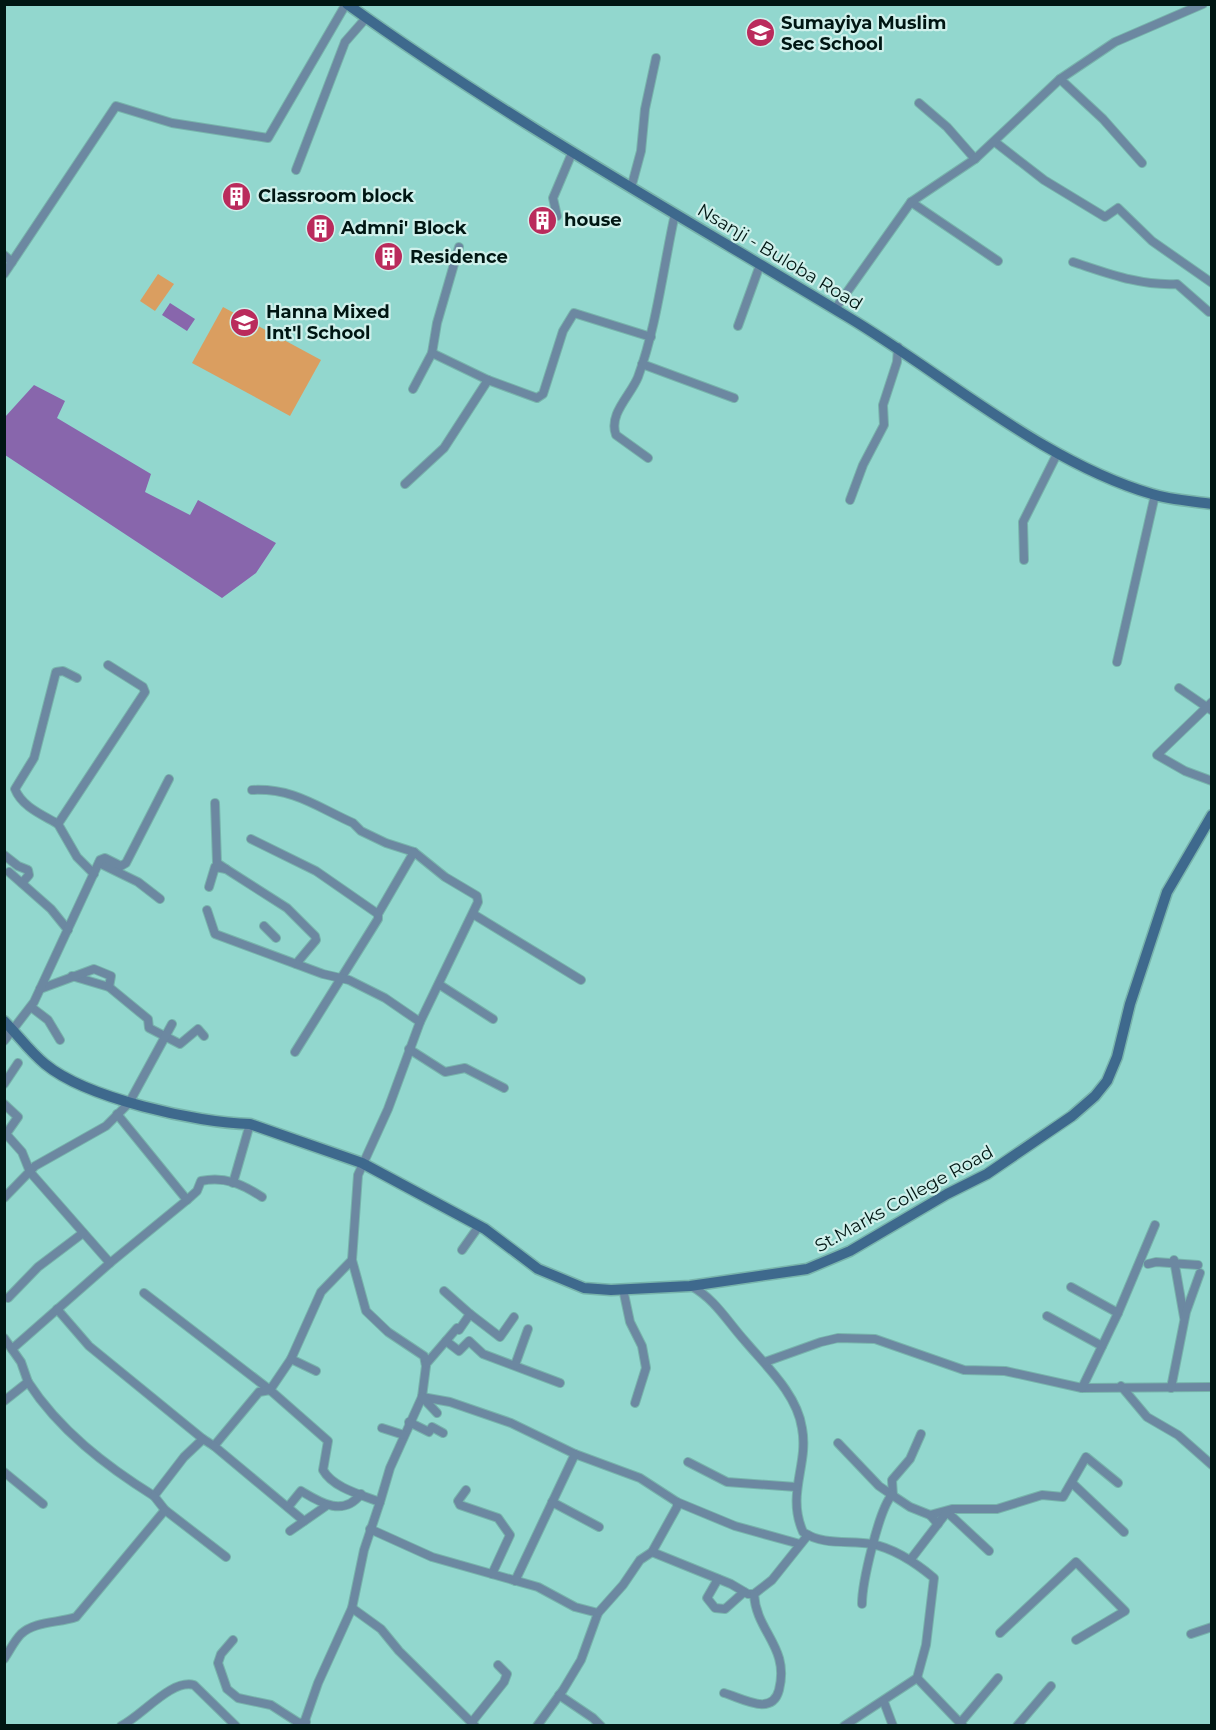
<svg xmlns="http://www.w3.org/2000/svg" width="1216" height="1730" viewBox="0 0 1216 1730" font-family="Montserrat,sans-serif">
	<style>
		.green { fill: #da9e60 }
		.water { fill: #8866ac }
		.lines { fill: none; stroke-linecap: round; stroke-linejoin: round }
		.street-casing { stroke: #78b4ac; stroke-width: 10 }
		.secondary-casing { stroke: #78b4ac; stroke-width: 13 }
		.street { stroke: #6c88a1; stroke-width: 8 }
		.secondary { stroke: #3e698d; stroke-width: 10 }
		.labels { text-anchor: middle; stroke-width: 4.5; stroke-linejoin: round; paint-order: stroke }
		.poi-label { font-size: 18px; font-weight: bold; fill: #001613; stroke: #cff0eb; text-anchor: start }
		.street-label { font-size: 18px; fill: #001613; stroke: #cff0eb }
	</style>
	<rect width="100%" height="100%" fill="#92d7ce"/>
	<g class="green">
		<path d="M158 274 174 284 155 311 140 301Z"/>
		<path d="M223 307 321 360 290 416 192 363Z"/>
	</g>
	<g class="water">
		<path d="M170 303 195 319 187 331 162 315Z"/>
		<path d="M34 385 65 401 57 418 151 474 145 492 190 515 198 500 276 543 256 573 222 598 5 455V417Z"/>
	</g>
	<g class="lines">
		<defs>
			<g id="street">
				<path d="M1060 79 1103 119 1142 163"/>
				<path d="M919 103 947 127 975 159"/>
				<path d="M995 142 1044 180 1105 217 1118 208 1152 241 1212 283"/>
				<path d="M296 170 345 42 366 18"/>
				<path d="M631 188 641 151 645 109 656 58"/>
				<path d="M911 202 998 261"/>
				<path d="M557 216 553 198 572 153"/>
				<path d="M4 255 12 262"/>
				<path d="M1073 262C1107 273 1140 286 1177 284L1209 312 1212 311"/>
				<path d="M4 274 116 106 172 123 268 138 346 4"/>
				<path d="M835 309 911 202 975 159 1060 79 1115 42 1203 4"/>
				<path d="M738 326 760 265"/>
				<path d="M432 353 488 380 537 398 543 394 563 331 574 313 651 337"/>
				<path d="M642 364 734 398"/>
				<path d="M413 389 432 353 437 323 459 247"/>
				<path d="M648 458 616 435C608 414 631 395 638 377 657 325 663 268 675 214"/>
				<path d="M405 484 444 448 488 380"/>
				<path d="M850 500 863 465 884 425 883 405 897 362 898 347"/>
				<path d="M1024 560 1023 522 1057 454"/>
				<path d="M1117 662 1155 495"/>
				<path d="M1179 688 1211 710"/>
				<path d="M1212 702 1157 755 1185 771 1212 781"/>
				<path d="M252 790C294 788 317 807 353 823L361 831 386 843 414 852 445 877 477 896 478 902 420 1022 388 1109 358 1175 352 1260 321 1292 291 1359 270 1390 328 1441 323 1470C333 1488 362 1495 380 1502L364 1550 352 1608 318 1683 303 1726"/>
				<path d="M58 824C43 815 22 807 15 789L34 758 56 672 63 671 77 678"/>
				<path d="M251 839 316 871 378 914V919L295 1052"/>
				<path d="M4 855 18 866 28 870 29 875 22 883"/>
				<path d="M99 863 138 882 160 899"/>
				<path d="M226 869 287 908 315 936 316 940 296 964"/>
				<path d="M9 872 51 909 68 930"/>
				<path d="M94 874 77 857 58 824 145 692 143 687 108 665"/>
				<path d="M209 887 215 867 226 869 217 863 215 803"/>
				<path d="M207 910 215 934 323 974 349 980 385 998 420 1022"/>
				<path d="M378 914 414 852"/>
				<path d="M473 914 581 980"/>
				<path d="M264 926 276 938"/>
				<path d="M72 976 109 987 148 1019 149 1028 180 1044 198 1029 204 1036"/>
				<path d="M440 985 493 1019"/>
				<path d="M40 989 94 969 111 976 109 987"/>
				<path d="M31 1007 48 1020 60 1040"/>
				<path d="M4 1041 34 1002 100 860 105 858 121 866 126 863 169 779"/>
				<path d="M409 1049 445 1072 465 1068 504 1088"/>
				<path d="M4 1084 18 1063"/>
				<path d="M4 1104 18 1117 6 1134 22 1152 30 1172 110 1263"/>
				<path d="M233 1183 250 1124"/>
				<path d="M4 1198 35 1166 106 1126 129 1103 172 1024"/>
				<path d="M187 1200 197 1191 201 1181C225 1176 242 1184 262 1197"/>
				<path d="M462 1250 479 1226"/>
				<path d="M352 1260 366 1311 388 1332 424 1356 426 1366 422 1397 390 1468 380 1502"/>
				<path d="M1174 1260 1184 1317"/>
				<path d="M1148 1264 1156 1262 1198 1265"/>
				<path d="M691 1286C715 1299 727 1321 745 1341 766 1366 797 1394 802 1428 809 1465 786 1493 803 1532 823 1546 850 1540 872 1544 896 1549 916 1563 934 1578L926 1645 917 1678 844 1726"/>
				<path d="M1071 1287 1118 1313"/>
				<path d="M623 1289 630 1322 642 1346 646 1368 635 1403"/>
				<path d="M144 1293 270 1390"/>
				<path d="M8 1298 38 1267 83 1233"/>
				<path d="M57 1309 89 1346 203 1439"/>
				<path d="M470 1314 500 1337 514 1317"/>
				<path d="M1047 1316 1102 1346"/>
				<path d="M4 1338 21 1362 28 1382 4 1401"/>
				<path d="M446 1341 459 1351 469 1341 483 1354 560 1383"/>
				<path d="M12 1349 110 1263 187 1200 117 1114"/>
				<path d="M291 1359 316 1371"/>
				<path d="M765 1362 821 1342 838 1338 875 1339 964 1370 1005 1371 1082 1388 1212 1387"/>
				<path d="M426 1364 457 1328 459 1330 470 1314 444 1291"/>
				<path d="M515 1365 528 1329"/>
				<path d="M28 1382C59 1430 106 1466 154 1496L184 1457 203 1439 214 1446 259 1392 270 1390"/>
				<path d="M1121 1386 1147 1417 1178 1435 1212 1465"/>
				<path d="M1082 1388 1118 1313 1155 1225"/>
				<path d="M1171 1388 1186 1312 1200 1273"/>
				<path d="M422 1397 450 1402 511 1423 575 1454 640 1478 677 1502V1507L652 1552 640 1560 623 1585 598 1613 581 1660 563 1690 537 1726"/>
				<path d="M422 1397 437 1413"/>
				<path d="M409 1422 429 1432 432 1427 443 1433"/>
				<path d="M382 1428 404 1435"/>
				<path d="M838 1443 879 1486 892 1495"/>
				<path d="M214 1446 304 1521"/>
				<path d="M688 1462 727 1482 796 1487"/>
				<path d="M4 1472 43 1504"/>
				<path d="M1072 1483 1124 1532"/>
				<path d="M466 1490 458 1501 460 1505 498 1518 510 1535 492 1574"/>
				<path d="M154 1496 165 1510 226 1557"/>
				<path d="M893 1496 892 1480 910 1459 921 1434"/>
				<path d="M552 1502 599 1527"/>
				<path d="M677 1502 735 1526 800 1544"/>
				<path d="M288 1507 301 1491C321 1503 343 1517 361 1494"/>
				<path d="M947 1512 989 1551"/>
				<path d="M938 1524 930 1515 952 1509H997L1042 1495 1063 1497 1086 1457 1118 1483"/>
				<path d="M370 1529 432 1557 538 1587 575 1607 598 1613"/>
				<path d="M290 1531 326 1506"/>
				<path d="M652 1552 731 1584 748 1594H754L772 1580 808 1535"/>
				<path d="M911 1559 947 1512"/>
				<path d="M718 1579 707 1598 715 1608 725 1609 744 1592"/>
				<path d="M515 1581 575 1454"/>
				<path d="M862 1604C862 1583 879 1509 892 1495L910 1507 930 1515"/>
				<path d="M352 1608 381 1629 399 1651 475 1726"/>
				<path d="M1000 1633 1076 1562 1125 1611 1076 1640"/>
				<path d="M1191 1634 1212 1627"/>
				<path d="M233 1640 221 1654 218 1663 227 1689 238 1698 271 1705 299 1723 306 1722"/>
				<path d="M4 1659C9 1652 14 1641 21 1634 35 1621 59 1623 76 1617L165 1510"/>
				<path d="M917 1678 963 1726"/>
				<path d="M724 1693C742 1698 772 1717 779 1690 790 1647 756 1632 754 1594"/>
				<path d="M559 1695 593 1718 601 1726"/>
				<path d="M884 1702 893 1726"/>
				<path d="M472 1722 504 1682 507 1674 498 1665"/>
				<path d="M961 1722 998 1678"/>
				<path d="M121 1726C143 1715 171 1679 194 1685L236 1726"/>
				<path d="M1017 1726 1051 1686"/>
			</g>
			<g id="secondary">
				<path d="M347 4C507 119 679 215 848 317 945 375 1043 462 1152 494 1171 500 1192 501 1212 504"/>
				<path d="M4 1021C18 1035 30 1052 45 1064 86 1098 197 1123 250 1124L362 1163 485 1229 538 1269 584 1288 611 1290 690 1286 807 1269 850 1251 947 1194 987 1174 1072 1116 1095 1096 1107 1081 1117 1057 1130 1004 1167 892 1212 815"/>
			</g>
		</defs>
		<use href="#street" class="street-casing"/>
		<use href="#secondary" class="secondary-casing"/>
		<use href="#street" class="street"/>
		<use href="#secondary" class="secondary"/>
	</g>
	<defs>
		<symbol id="school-disc" viewBox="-11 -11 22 22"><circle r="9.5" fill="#ba2b5c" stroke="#cff0eb"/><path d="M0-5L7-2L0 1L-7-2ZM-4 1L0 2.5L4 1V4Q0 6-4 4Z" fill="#fff"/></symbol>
		<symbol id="building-disc" viewBox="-11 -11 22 22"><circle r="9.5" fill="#ba2b5c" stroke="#cff0eb"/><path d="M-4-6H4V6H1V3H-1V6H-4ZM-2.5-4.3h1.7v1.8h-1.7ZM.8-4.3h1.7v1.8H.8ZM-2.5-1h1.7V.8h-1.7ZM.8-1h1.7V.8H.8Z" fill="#fff"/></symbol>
	</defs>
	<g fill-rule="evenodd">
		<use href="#school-disc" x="744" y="16" width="33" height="33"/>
		<use href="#building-disc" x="220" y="180" width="33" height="33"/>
		<use href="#building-disc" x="526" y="204" width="33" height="33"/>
		<use href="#building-disc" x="304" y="212" width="33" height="33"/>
		<use href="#building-disc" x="372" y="240" width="33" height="33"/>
		<use href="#school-disc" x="228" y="306" width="33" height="33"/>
	</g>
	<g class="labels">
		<g class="poi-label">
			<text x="781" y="29">Sumayiya Muslim<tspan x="781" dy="21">Sec School</tspan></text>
			<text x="258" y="202">Classroom block</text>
			<text x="564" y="226">house</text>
			<text x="341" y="234">Admni' Block</text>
			<text x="410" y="263">Residence</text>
			<text x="266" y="318">Hanna Mixed<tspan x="266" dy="21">Int'l School</tspan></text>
		</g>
		<g class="street-label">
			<text transform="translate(780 257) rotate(31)" y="6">Nsanji - Buloba Road</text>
			<text transform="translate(904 1199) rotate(-29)" y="6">St.Marks College Road</text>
		</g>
	</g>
	<rect width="1216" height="1730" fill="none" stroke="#001613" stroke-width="12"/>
</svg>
